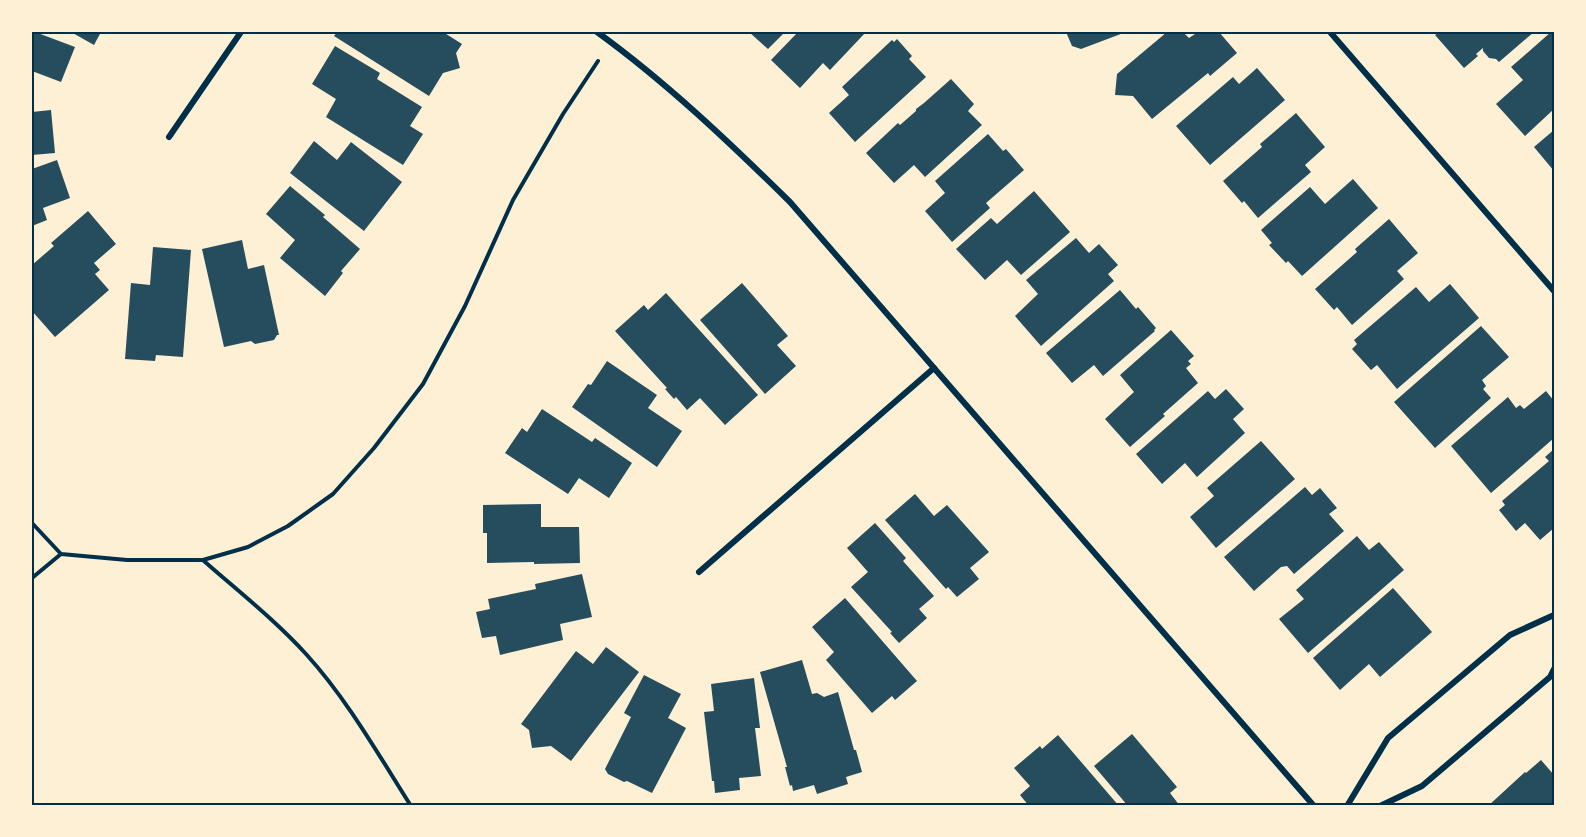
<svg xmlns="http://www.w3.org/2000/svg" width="1586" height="837" viewBox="0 0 1586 837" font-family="'IBM Plex Sans',sans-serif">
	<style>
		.building { fill: #264d5e }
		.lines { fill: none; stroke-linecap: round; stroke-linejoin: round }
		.path { stroke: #003049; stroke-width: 4 }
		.minor { stroke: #003049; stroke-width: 6 }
		.neatline { fill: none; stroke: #003049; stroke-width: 2 }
	</style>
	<rect width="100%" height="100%" fill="#fdf0d5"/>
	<g class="building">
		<path d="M32 32H35L75 47 61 82 32 71Z"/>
		<path d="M71 32H101L94 45Z"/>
		<path d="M337 32H443L462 44 456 53 460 68 443 73 429 96 334 36Z"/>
		<path d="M749 32H785L768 49Z"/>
		<path d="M798 32H866L830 70 823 63 800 88 771 60Z"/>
		<path d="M1066 32H1126L1081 49 1072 46Z"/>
		<path d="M1167 32H1183L1189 38 1198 32H1219L1237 53 1210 76 1208 73 1152 119 1133 96 1115 95 1117 74Z"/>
		<path d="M1440 32H1534L1499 62 1496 59 1489 58 1483 51V48L1476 54 1478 56 1464 68 1435 35Z"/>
		<path d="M1551 32H1554V109L1525 136 1496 104 1523 80 1511 67Z"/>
		<path d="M897 39 912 56 909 59 926 77 855 142 829 113 849 95 842 87 892 40 894 42Z"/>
		<path d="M335 46 380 73 377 79 422 107 410 126 423 134 403 165 326 117 336 99 312 84Z"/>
		<path d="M1257 68 1285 100 1210 165 1176 126 1233 77 1239 84Z"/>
		<path d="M951 79 974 104 968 111 982 125 925 177 914 165 894 183 866 153 898 123 900 125 916 111V109L924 103Z"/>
		<path d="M51 110 55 153 32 155V112Z"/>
		<path d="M1296 113 1325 147 1305 165 1311 172 1258 218 1244 201 1242 203 1223 181 1262 147 1260 144Z"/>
		<path d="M1554 130V171L1534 147Z"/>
		<path d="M988 134 1003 151 1006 149 1024 170 986 203 990 208 952 242 925 211 945 193 935 181Z"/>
		<path d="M314 141 337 160 351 142 402 182 364 231 290 173Z"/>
		<path d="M57 160 70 198 43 208 47 220 32 226V169Z"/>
		<path d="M1353 179 1378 208 1302 276 1288 261 1286 263 1269 245 1272 243 1261 230 1310 187 1325 204Z"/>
		<path d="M290 186 325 215 323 217 360 249 341 271 343 273 325 296 280 258 295 240 266 214Z"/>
		<path d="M1034 191 1070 232 1021 275 1007 260 985 280 956 249 991 218 997 224Z"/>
		<path d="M88 211 116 244 94 263 100 270 95 274 109 290 55 337 32 311V265L54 246 51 243Z"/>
		<path d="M1389 219 1418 253 1397 271 1404 279 1352 325 1337 307 1334 310 1315 289 1357 252 1355 249Z"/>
		<path d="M1076 238 1089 253 1099 244 1118 265 1108 274 1114 281 1041 346 1015 316 1038 294 1026 280Z"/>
		<path d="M242 240 248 269 264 265 279 335H277L274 340 255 344 251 341 224 347 202 249Z"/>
		<path d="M153 247 191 250 183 357 156 355 155 361 125 359 131 283 150 285Z"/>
		<path d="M742 283 788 336 777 345 796 366 765 394 700 320Z"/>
		<path d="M1450 284 1479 318 1397 389 1377 365 1371 370 1352 349 1357 344 1354 340 1416 287 1429 302Z"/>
		<path d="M1120 290 1136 309 1138 307 1156 328 1154 330 1155 331 1103 376 1094 365 1072 383 1046 353Z"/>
		<path d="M666 293 758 395 725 425 700 398 687 410 676 397 674 399 665 389 667 388 615 331 644 305 648 310Z"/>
		<path d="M1481 326 1509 357 1482 380 1486 386 1483 389 1491 398 1435 448 1394 402Z"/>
		<path d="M1171 330 1194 356 1188 361 1191 364 1186 368 1198 383 1163 414 1165 416 1130 447 1105 419 1134 392 1120 375Z"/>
		<path d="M607 361 657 395 648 408 682 431 657 467 572 407 588 384 591 385Z"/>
		<path d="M1226 389 1244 409 1233 419 1245 433 1197 477 1185 463 1162 484 1136 454 1208 391 1215 399Z"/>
		<path d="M1546 391 1554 401V438L1491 493 1451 446 1508 397 1516 408 1520 405 1524 409Z"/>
		<path d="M542 409 592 442 595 438 632 463 609 498 579 478 568 494 505 453 522 428 527 432Z"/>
		<path d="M1261 441 1295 479 1216 548 1190 517 1214 496 1207 488Z"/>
		<path d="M1554 449V528L1540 540 1525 523 1516 531 1499 510 1505 505 1502 501 1549 461 1545 457Z"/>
		<path d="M1305 487 1312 495 1320 488 1337 508 1329 514 1344 531 1294 574 1287 566 1281 567 1254 591 1224 557Z"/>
		<path d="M915 494 934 516 947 505 989 552 970 568 979 579 957 597 948 587 946 589 885 520Z"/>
		<path d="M541 504V527H579L580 563 534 564V562L487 563V533H483V505Z"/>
		<path d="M875 523 906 558 903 561 934 596 919 609 927 618 899 643 890 633 892 632 851 587 868 572 847 548Z"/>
		<path d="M1357 536 1369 550 1379 542 1404 570 1308 653 1279 619 1304 599 1296 590Z"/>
		<path d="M582 574 592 617 560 624 563 640 500 655 496 636 482 638 476 612 490 609 488 599 536 589 535 584Z"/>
		<path d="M1393 588 1432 632 1380 677 1369 664 1340 690 1313 658Z"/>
		<path d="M845 598 917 681 895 700 892 696 872 713 826 660 834 652 812 627Z"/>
		<path d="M606 647 639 672 571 761 551 746 532 748 529 730 521 724 576 651 593 664Z"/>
		<path d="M802 660 812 694 817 693 824 697 838 692 854 750H856L862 772 846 777 848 784 817 794 814 785 793 791 792 785 790 786 785 767H787L760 672Z"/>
		<path d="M644 675 681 694 668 718 686 728 652 793 627 781 624 782 608 774 605 769 631 717 624 713Z"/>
		<path d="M754 678 760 728H755L761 776 739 778 740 790 715 793 714 781H712L704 712 714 711 711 684Z"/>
		<path d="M1132 734 1177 787 1170 793 1180 806H1128L1094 766Z"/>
		<path d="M1058 735 1119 806H1029L1020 795 1030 786 1014 768 1040 746 1042 749Z"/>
		<path d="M1541 760 1554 775V806H1488L1525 772 1526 773Z"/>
	</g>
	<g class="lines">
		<g class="path">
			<path d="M32 523 61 554 127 560H203L248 547 288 526 333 494 374 448 423 384 465 306 513 200 563 114 598 61"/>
			<path d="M204 561C238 591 275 620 306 654 347 699 378 754 411 806"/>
			<path d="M32 578 61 554"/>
		</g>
		<g class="minor">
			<path d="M597 32C666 82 729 142 790 202L1314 806"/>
			<path d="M1330 32 1554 291"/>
			<path d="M169 137 241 32"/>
			<path d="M699 572 934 368"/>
			<path d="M1347 806 1388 738 1510 635 1554 615"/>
			<path d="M1380 806 1422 786 1550 677 1554 669"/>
		</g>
	</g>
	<rect width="1586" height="837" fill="none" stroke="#fdf0d5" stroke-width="66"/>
	<rect x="33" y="33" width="1520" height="771" class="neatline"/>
</svg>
